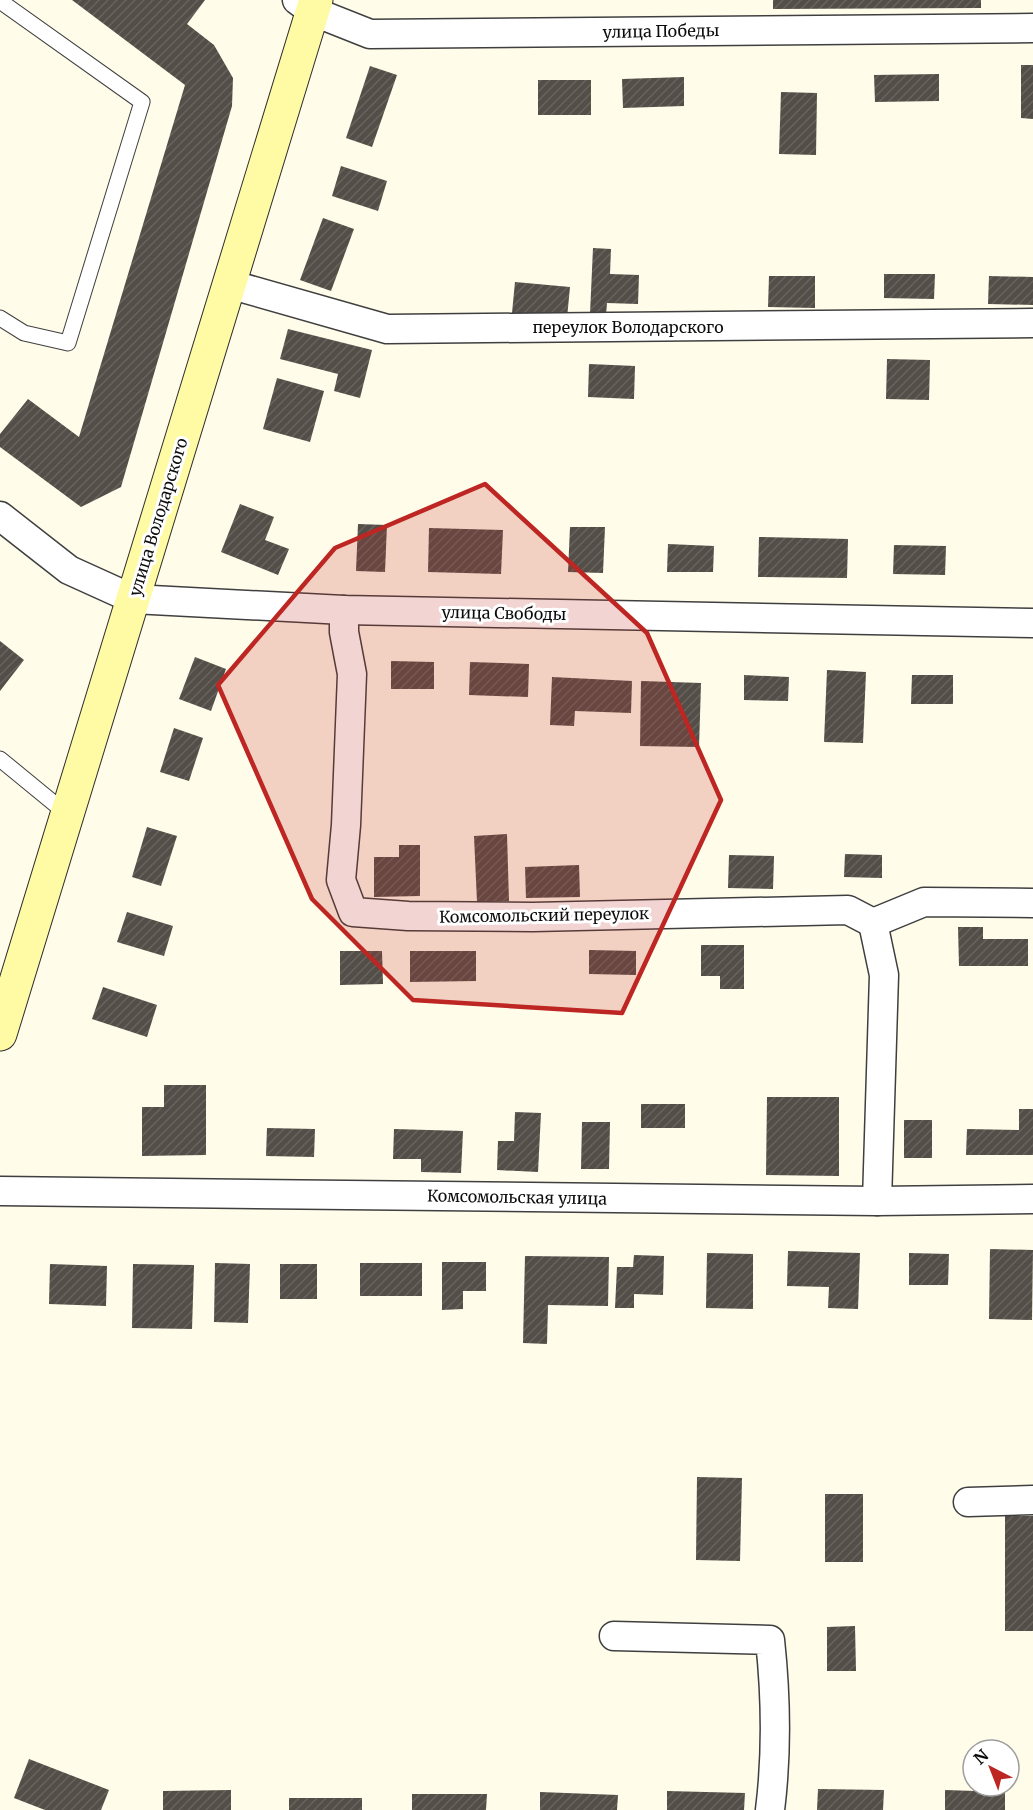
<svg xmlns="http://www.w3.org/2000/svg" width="1033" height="1810" viewBox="0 0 1033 1810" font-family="Merriweather,serif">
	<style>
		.building { fill: url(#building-hatch) }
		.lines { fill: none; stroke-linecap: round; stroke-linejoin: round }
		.lane-casing { stroke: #3f3f3f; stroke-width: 17 }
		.street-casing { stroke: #3f3f3f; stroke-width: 31 }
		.secondary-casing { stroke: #2e2e2e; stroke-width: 35 }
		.lane { stroke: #fff; stroke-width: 15 }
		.street { stroke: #fff; stroke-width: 28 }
		.secondary { stroke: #fffba5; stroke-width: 33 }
		.marked { fill: #bd2623; fill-opacity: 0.2; stroke: #bd2623; stroke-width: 4.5; stroke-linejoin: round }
		.labels { text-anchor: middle; stroke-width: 6; stroke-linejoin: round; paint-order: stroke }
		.street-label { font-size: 16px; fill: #0c0c0c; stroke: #fff }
	</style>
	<defs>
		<pattern id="building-hatch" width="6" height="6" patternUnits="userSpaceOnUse" patternTransform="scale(1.5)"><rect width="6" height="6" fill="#544e48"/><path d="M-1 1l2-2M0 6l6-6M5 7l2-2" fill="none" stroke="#68635e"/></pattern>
	</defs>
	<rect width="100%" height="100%" fill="#fffcea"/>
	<g class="building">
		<path d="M72 0H205L187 24 214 45 233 78 232 106 121 487 81 507 0 447V434L28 399 79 437 185 85Z"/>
		<path d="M773 0H981V8L773 9Z"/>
		<path d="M1021 65H1033V119L1021 118Z"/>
		<path d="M370 66 397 75 372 147 346 138Z"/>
		<path d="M939 74V101L875 102 874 75Z"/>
		<path d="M684 77V106L623 108 622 79Z"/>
		<rect x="538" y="80" width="53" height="35"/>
		<path d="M781 92 817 93 816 155 779 154Z"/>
		<path d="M341 166 387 181 378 211 332 196Z"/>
		<path d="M323 218 354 229 331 291 300 280Z"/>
		<path d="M593 248 611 249 610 274 639 275 638 304 607 303 606 315 590 314Z"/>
		<path d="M884 274H935L934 299 884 298Z"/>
		<path d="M769 276H815V308L768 307Z"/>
		<path d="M989 276 1033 277V305L988 304Z"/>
		<path d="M515 282 570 287 567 318 512 313Z"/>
		<path d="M288 329 372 350 360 398 334 391 338 374 280 359Z"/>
		<path d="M887 359 930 360 929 400 886 399Z"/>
		<path d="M589 364 635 366 634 399 588 397Z"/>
		<path d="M277 378 324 391 310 442 263 429Z"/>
		<path d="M240 504 274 517 265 540 289 549 278 575 221 552Z"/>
		<path d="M358 524 387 525 385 572 356 571Z"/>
		<path d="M570 527H605L603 573 568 572Z"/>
		<path d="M429 528 503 530 501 574 428 572Z"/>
		<path d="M759 537 848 539 847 578 758 577Z"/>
		<path d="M668 544 714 546 713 572H667Z"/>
		<path d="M894 545 946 546 945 575 893 574Z"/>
		<path d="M0 641 24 660 0 691Z"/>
		<path d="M195 657 226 669 211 711 179 699Z"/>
		<path d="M391 661 434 662V689H391Z"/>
		<path d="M470 662 529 664 528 697 469 695Z"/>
		<path d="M827 670 866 672 863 743 824 742Z"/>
		<path d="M744 675 789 677 788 701 744 700Z"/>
		<path d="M912 675H953V704H911Z"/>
		<path d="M552 677 632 681 631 713 575 711 574 726 550 725Z"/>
		<path d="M641 681 701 683 699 747 640 746Z"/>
		<path d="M174 728 203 738 189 781 160 772Z"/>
		<path d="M147 827 177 836 161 886 132 877Z"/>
		<path d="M507 834 509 901 477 902 474 836Z"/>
		<path d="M399 845H420V896L374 897V857H399Z"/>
		<path d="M845 854 882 855V878L844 877Z"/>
		<path d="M729 855 774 856 773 889 728 888Z"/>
		<path d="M579 865 580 897 526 898 525 867Z"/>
		<path d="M127 912 173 926 164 956 117 942Z"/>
		<path d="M958 927H983V939H1028V966H959Z"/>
		<path d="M701 945H744V989H720V976H701Z"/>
		<path d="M589 950 636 951V975L589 974Z"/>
		<path d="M340 951H382L383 984 340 985Z"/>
		<path d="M410 951H476V981L410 982Z"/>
		<path d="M103 987 157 1005 147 1037 92 1019Z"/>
		<path d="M164 1085H206V1155L142 1156V1107H164Z"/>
		<path d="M767 1097H839V1176L766 1175Z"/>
		<rect x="641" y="1104" width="44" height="24"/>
		<path d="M1019 1109H1033V1155H966L967 1129 1019 1130Z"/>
		<path d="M515 1112 541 1113 538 1172 497 1170 498 1141H514Z"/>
		<rect x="904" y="1120" width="28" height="38"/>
		<path d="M582 1122H610L609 1169H581Z"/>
		<path d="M267 1128 315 1129 314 1157 266 1156Z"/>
		<path d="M394 1129 463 1131 461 1173 421 1172V1159H393Z"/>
		<path d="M990 1249 1033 1250 1032 1320 989 1319Z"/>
		<path d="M788 1251 860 1253 858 1309 828 1308 829 1287 787 1286Z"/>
		<path d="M707 1253 753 1254V1309L706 1308Z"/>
		<path d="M909 1253 949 1254 948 1285H909Z"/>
		<path d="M634 1255 664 1256 663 1295 634 1294V1308H615L617 1267H633Z"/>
		<path d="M525 1256 609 1257 608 1306 548 1305 547 1344 523 1343Z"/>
		<path d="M442 1262H486V1291H463V1309L442 1310Z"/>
		<path d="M215 1263 250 1264 248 1323 214 1322Z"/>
		<rect x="360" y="1263" width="62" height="33"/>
		<path d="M50 1264 107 1266 106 1306 49 1304Z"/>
		<path d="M133 1264 194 1265 192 1329 132 1328Z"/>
		<rect x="280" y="1264" width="37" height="35"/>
		<path d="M697 1477 742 1478 740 1561 696 1560Z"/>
		<rect x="825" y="1494" width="38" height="68"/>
		<rect x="1005" y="1516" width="28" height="115"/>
		<path d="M855 1626 856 1671H827V1627Z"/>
		<path d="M29 1759 109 1790 101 1810H45L14 1798Z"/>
		<path d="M818 1789 884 1790 883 1810H817Z"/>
		<path d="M231 1790V1810H163V1791Z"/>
		<path d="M945 1790 1005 1792V1810H945Z"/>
		<path d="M667 1791 745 1793 744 1810H667Z"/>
		<path d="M540 1792 618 1795 617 1810H540Z"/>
		<path d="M412 1794H487L486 1810H412Z"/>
		<rect x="289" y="1798" width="73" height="12"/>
	</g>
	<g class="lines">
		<defs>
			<g id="lane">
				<path d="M0 1 142 102 68 343 24 333 0 318"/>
				<path d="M0 759 67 814"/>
			</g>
			<g id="street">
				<path d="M297 0 312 11 370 34 1033 28"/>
				<path d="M229 284 387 329 1033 323"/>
				<path d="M0 516 69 570 133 599 344 610 1033 623"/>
				<path d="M344 610V632L352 674 346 825 341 880 353 912 408 916 533 917 848 910 873 923"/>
				<path d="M873 923 884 975 877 1201"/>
				<path d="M873 923 924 902 1033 903"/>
				<path d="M0 1191 877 1201 1033 1199"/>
				<path d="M968 1502 1033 1500"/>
				<path d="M614 1636 770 1640C776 1696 777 1754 770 1810"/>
			</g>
			<path id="secondary" d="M0 1034 316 0"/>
		</defs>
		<use href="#lane" class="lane-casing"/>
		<use href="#street" class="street-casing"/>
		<use href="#secondary" class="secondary-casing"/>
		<use href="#lane" class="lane"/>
		<use href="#street" class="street"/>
		<use href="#secondary" class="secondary"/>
	</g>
	<path class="marked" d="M485 484 647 633 721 800 622 1013 413 1000 312 899 218 685 335 548Z"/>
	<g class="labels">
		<g class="street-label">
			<text transform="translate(661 31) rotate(-1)" y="6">улица Победы</text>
			<text x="628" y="333">переулок Володарского</text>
			<text transform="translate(158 517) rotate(-73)" y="6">улица Володарского</text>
			<text transform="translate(504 613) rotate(1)" y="6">улица Свободы</text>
			<text transform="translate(544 915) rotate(-1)" y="6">Комсомольский переулок</text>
			<text transform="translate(517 1197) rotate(1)" y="6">Комсомольская улица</text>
		</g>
	</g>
	<g transform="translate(991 1768) rotate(318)"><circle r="28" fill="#ffffff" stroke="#9e9e9e" stroke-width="1.5"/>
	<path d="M0-4.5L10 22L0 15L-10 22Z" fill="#bd2623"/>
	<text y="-9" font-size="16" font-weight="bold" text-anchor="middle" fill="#0c0c0c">N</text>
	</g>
</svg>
